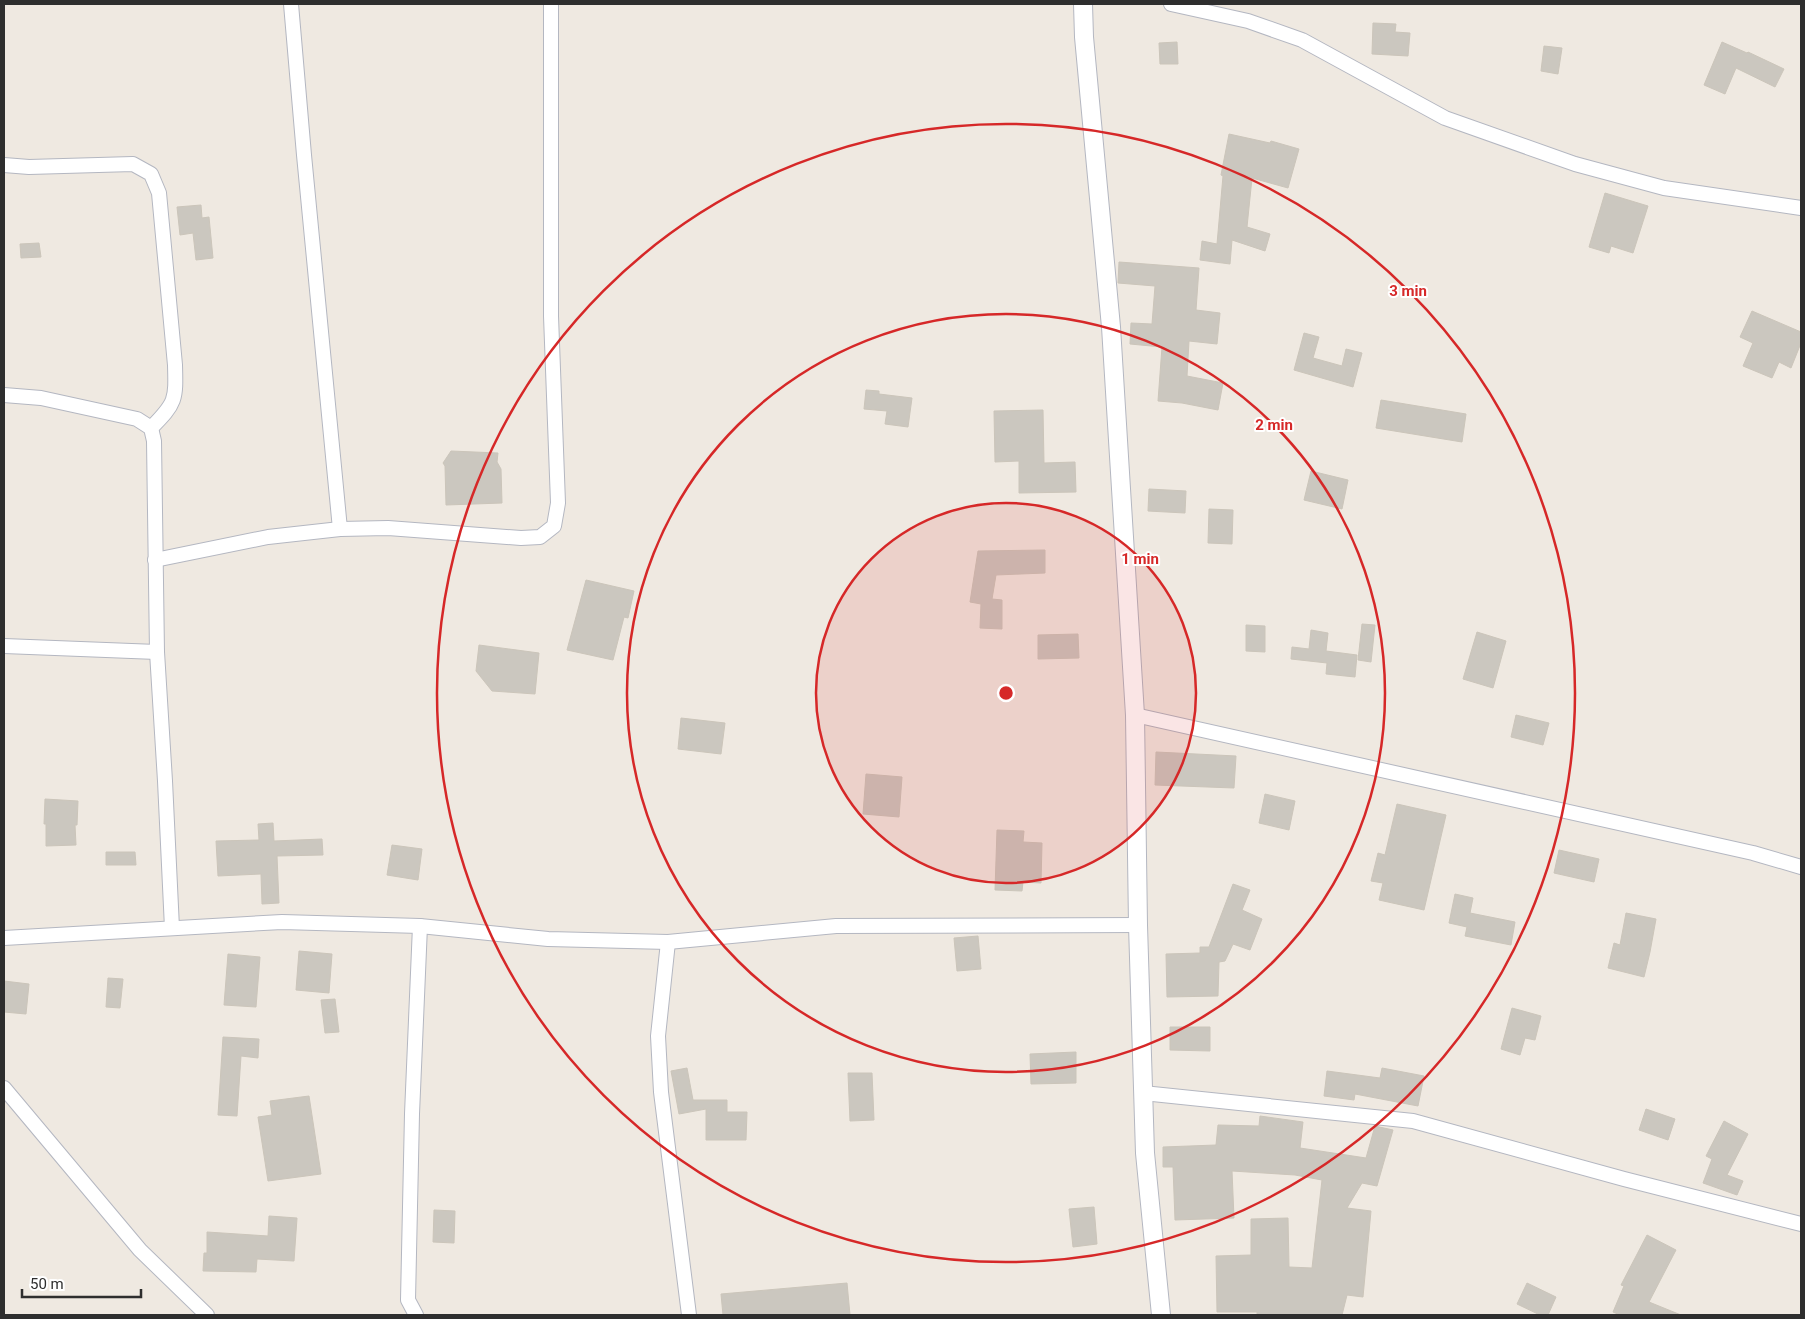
<svg xmlns="http://www.w3.org/2000/svg" width="1805" height="1319" viewBox="0 0 1805 1319" font-family="Roboto,sans-serif">
	<style>
		.building { fill: #cbc7bf; stroke: #cbc5ba }
		.lines { fill: none; stroke-linecap: round; stroke-linejoin: round }
		.minor-casing { stroke: #b4b7c1; stroke-width: 16 }
		.tertiary-casing { stroke: #b4b7c1; stroke-width: 20 }
		.minor { stroke: #fff; stroke-width: 14 }
		.tertiary { stroke: #fff; stroke-width: 18 }
		.ring { fill: none; stroke: #d62828; stroke-width: 2.5 }
		.centre { fill: #d62828; stroke: #fff; stroke-width: 2.5 }
		.ring-label { font-size: 15px; text-anchor: middle; font-weight: bold; fill: #d62828; stroke: #fff; stroke-width: 4; stroke-linejoin: round; paint-order: stroke }
	</style>
	<rect width="100%" height="100%" fill="#efe9e1"/>
	<g class="building">
		<path d="M1373 23 1396 24 1395 32 1410 33 1408 56 1372 54Z"/>
		<path d="M1177 42 1178 64H1160L1159 43Z"/>
		<path d="M1722 42 1747 53 1748 52 1784 69 1775 87 1736 68 1725 94 1704 85Z"/>
		<path d="M1544 46 1562 48 1558 74 1541 71Z"/>
		<path d="M1229 134 1270 143 1271 141 1299 149 1288 188 1252 178 1247 227 1270 234 1265 251 1232 240 1230 264 1200 260 1202 241 1217 244 1223 176 1221 175Z"/>
		<path d="M1605 193 1648 206 1633 253 1611 246 1609 253 1589 247Z"/>
		<path d="M201 205 202 218 209 217 213 258 196 260 193 233 180 235 177 207Z"/>
		<path d="M39 243 41 257 21 258 20 244Z"/>
		<path d="M1119 262 1199 268 1196 310 1220 313 1217 344 1189 341 1187 376 1223 383 1218 410 1182 403 1158 401 1162 347 1130 344 1131 323 1152 324 1155 286 1118 283Z"/>
		<path d="M1752 311 1801 332V343L1791 368 1779 362 1772 378 1743 366 1753 343 1740 337Z"/>
		<path d="M1304 333 1319 337 1313 358 1342 366 1346 349 1362 353 1353 387 1294 370Z"/>
		<path d="M866 390 879 391V394L912 398 908 427 885 424 887 411 864 409Z"/>
		<path d="M1381 400 1466 414 1462 442 1376 428Z"/>
		<path d="M1043 410 1044 463 1075 462 1076 492 1019 493V461L995 462 994 411Z"/>
		<path d="M451 451 498 453 497 462 501 469 502 503 446 505 445 466 443 463Z"/>
		<path d="M1311 471 1348 480 1342 509 1304 500Z"/>
		<path d="M1149 489 1186 491 1185 513 1148 511Z"/>
		<path d="M1209 509 1233 510 1232 544 1208 543Z"/>
		<path d="M1045 550V573L996 575 992 599 1002 600V629L980 628 981 604 970 602 978 551Z"/>
		<path d="M586 580 634 591 628 618 624 617 613 660 567 650Z"/>
		<path d="M1362 624 1375 625 1371 662 1358 660Z"/>
		<path d="M1246 625 1265 626V652L1246 651Z"/>
		<path d="M1311 630 1328 633 1326 651 1357 655 1355 677 1326 674 1327 663 1291 659 1292 647 1309 649Z"/>
		<path d="M1477 632 1506 641 1493 688 1463 679Z"/>
		<path d="M1078 634 1079 658 1038 659V635Z"/>
		<path d="M479 645 539 653 535 694 492 691 476 671Z"/>
		<path d="M1516 715 1549 723 1543 745 1511 737Z"/>
		<path d="M681 718 725 723 721 754 678 749Z"/>
		<path d="M1156 752 1236 756 1234 788 1155 785Z"/>
		<path d="M866 774 902 777 899 817 863 814Z"/>
		<path d="M1265 794 1295 801 1289 830 1259 823Z"/>
		<path d="M45 799 78 801 77 825H75L76 845 46 846V824H44Z"/>
		<path d="M1397 804 1446 815 1424 910 1379 900 1383 883 1371 881 1378 853 1385 855Z"/>
		<path d="M273 823 274 841 322 839 323 855 277 856 279 903 262 904 261 874 218 876 216 841 259 840 258 824Z"/>
		<path d="M997 830 1024 831 1023 842 1042 843 1041 883 1023 882 1022 891 995 890Z"/>
		<path d="M392 845 422 849 418 880 387 875Z"/>
		<path d="M1559 850 1599 859 1594 882 1554 873Z"/>
		<path d="M106 852H135L136 865H106Z"/>
		<path d="M1233 884 1250 890 1242 910 1262 919 1250 950 1233 944 1225 961 1219 962 1218 996 1167 997 1166 954 1200 953V947H1209Z"/>
		<path d="M1455 894 1473 898 1470 913 1515 922 1511 945 1465 936 1467 927 1449 923Z"/>
		<path d="M1626 913 1656 919 1650 952 1644 977 1608 968 1614 943 1620 945Z"/>
		<path d="M978 936 981 969 957 971 954 938Z"/>
		<path d="M299 951 332 954 329 993 296 990Z"/>
		<path d="M228 954 260 957 256 1007 224 1005Z"/>
		<path d="M108 978 123 979 120 1008 106 1007Z"/>
		<path d="M4 981 29 984 26 1014 4 1012Z"/>
		<path d="M335 999 339 1032 325 1033 321 1000Z"/>
		<path d="M1512 1008 1541 1016 1535 1040 1525 1038 1520 1055 1501 1049Z"/>
		<path d="M1170 1027H1210V1051L1170 1050Z"/>
		<path d="M223 1037 259 1039 258 1058 241 1056 237 1116 218 1115Z"/>
		<path d="M1076 1052V1083L1031 1084 1030 1054Z"/>
		<path d="M687 1068 693 1100H727V1112H747L746 1140H706V1109L679 1114 671 1071Z"/>
		<path d="M1382 1068 1424 1076 1418 1106 1355 1094 1354 1100 1324 1096 1327 1071 1380 1078Z"/>
		<path d="M848 1073H872L874 1120 850 1121Z"/>
		<path d="M309 1096 321 1174 268 1181 258 1117 272 1115 270 1101Z"/>
		<path d="M1646 1109 1675 1119 1668 1140 1639 1130Z"/>
		<path d="M1260 1116 1303 1122 1300 1148 1366 1158 1375 1126 1393 1130 1377 1186 1362 1183 1347 1208 1371 1211 1363 1297 1347 1295 1342 1315H1257V1312H1217L1216 1256 1251 1255V1219L1288 1218 1289 1267 1312 1268 1322 1180 1295 1175 1232 1171 1234 1218 1175 1220 1173 1167H1163V1147L1216 1145 1218 1125 1259 1126Z"/>
		<path d="M1724 1121 1748 1134 1727 1175 1743 1181 1737 1195 1703 1183 1712 1159 1706 1156Z"/>
		<path d="M1094 1207 1097 1244 1073 1247 1069 1209Z"/>
		<path d="M434 1210 455 1211 454 1243 433 1242Z"/>
		<path d="M269 1216 297 1218 294 1261 257 1259 256 1272 203 1271 204 1253H207V1232L268 1236Z"/>
		<path d="M1647 1235 1676 1250 1649 1302 1681 1315H1620L1613 1312 1624 1286 1621 1285Z"/>
		<path d="M847 1283 850 1315H723L721 1294Z"/>
		<path d="M1527 1283 1556 1297 1548 1315H1540L1517 1304Z"/>
	</g>
	<g class="lines">
		<defs>
			<g id="minor">
				<path d="M291 4 304 155 340 529"/>
				<path d="M1171 4 1248 21 1302 40 1445 118 1575 164 1664 188 1801 208"/>
				<path d="M4 165 29 167 133 164 151 174 159 193 175 365C176 400 176 403 151 428"/>
				<path d="M4 395 41 398 137 419 151 428 154 441 157 652 165 781 172 928"/>
				<path d="M155 560 268 537 340 529 388 528 521 538 540 537 554 526 558 503 551 316V4"/>
				<path d="M4 646 157 652"/>
				<path d="M1135 715 1753 853 1801 867"/>
				<path d="M4 938 282 922 420 926 548 939 668 942 836 926 1138 925"/>
				<path d="M668 942 658 1036 661 1092 689 1315"/>
				<path d="M4 1088 140 1250 207 1315"/>
				<path d="M1143 1093 1413 1121 1624 1179 1801 1224"/>
				<path d="M416 1315 408 1300 412 1114 420 926"/>
			</g>
			<path id="tertiary" d="M1083 4 1084 37 1111 327 1135 715 1138 925 1145 1153 1161 1315"/>
		</defs>
		<use href="#minor" class="minor-casing"/>
		<use href="#tertiary" class="tertiary-casing"/>
		<use href="#minor" class="minor"/>
		<use href="#tertiary" class="tertiary"/>
	</g>
	<circle cx="1006" cy="693" r="190" fill="#d62828" fill-opacity=".12"/>
	<g class="ring">
		<circle cx="1006" cy="693" r="190"/>
		<circle cx="1006" cy="693" r="379"/>
		<circle cx="1006" cy="693" r="569"/>
	</g>
	<circle cx="1006" cy="693" r="8" class="centre"/>
	<g class="ring-label">
		<text x="1408" y="296">3 min</text>
		<text x="1274" y="430">2 min</text>
		<text x="1140" y="564">1 min</text>
	</g>
	<rect width="1805" height="1319" fill="none" stroke="#2e2e2e" stroke-width="10"/>
	<path d="M22 1289v8h119v-8" fill="none" stroke="#2e2e2e" stroke-width="2.5"/>
	<text x="30" y="1289" font-size="15" fill="#2e2e2e" stroke="#ffffff" stroke-width="4" paint-order="stroke">50 m</text>
</svg>
